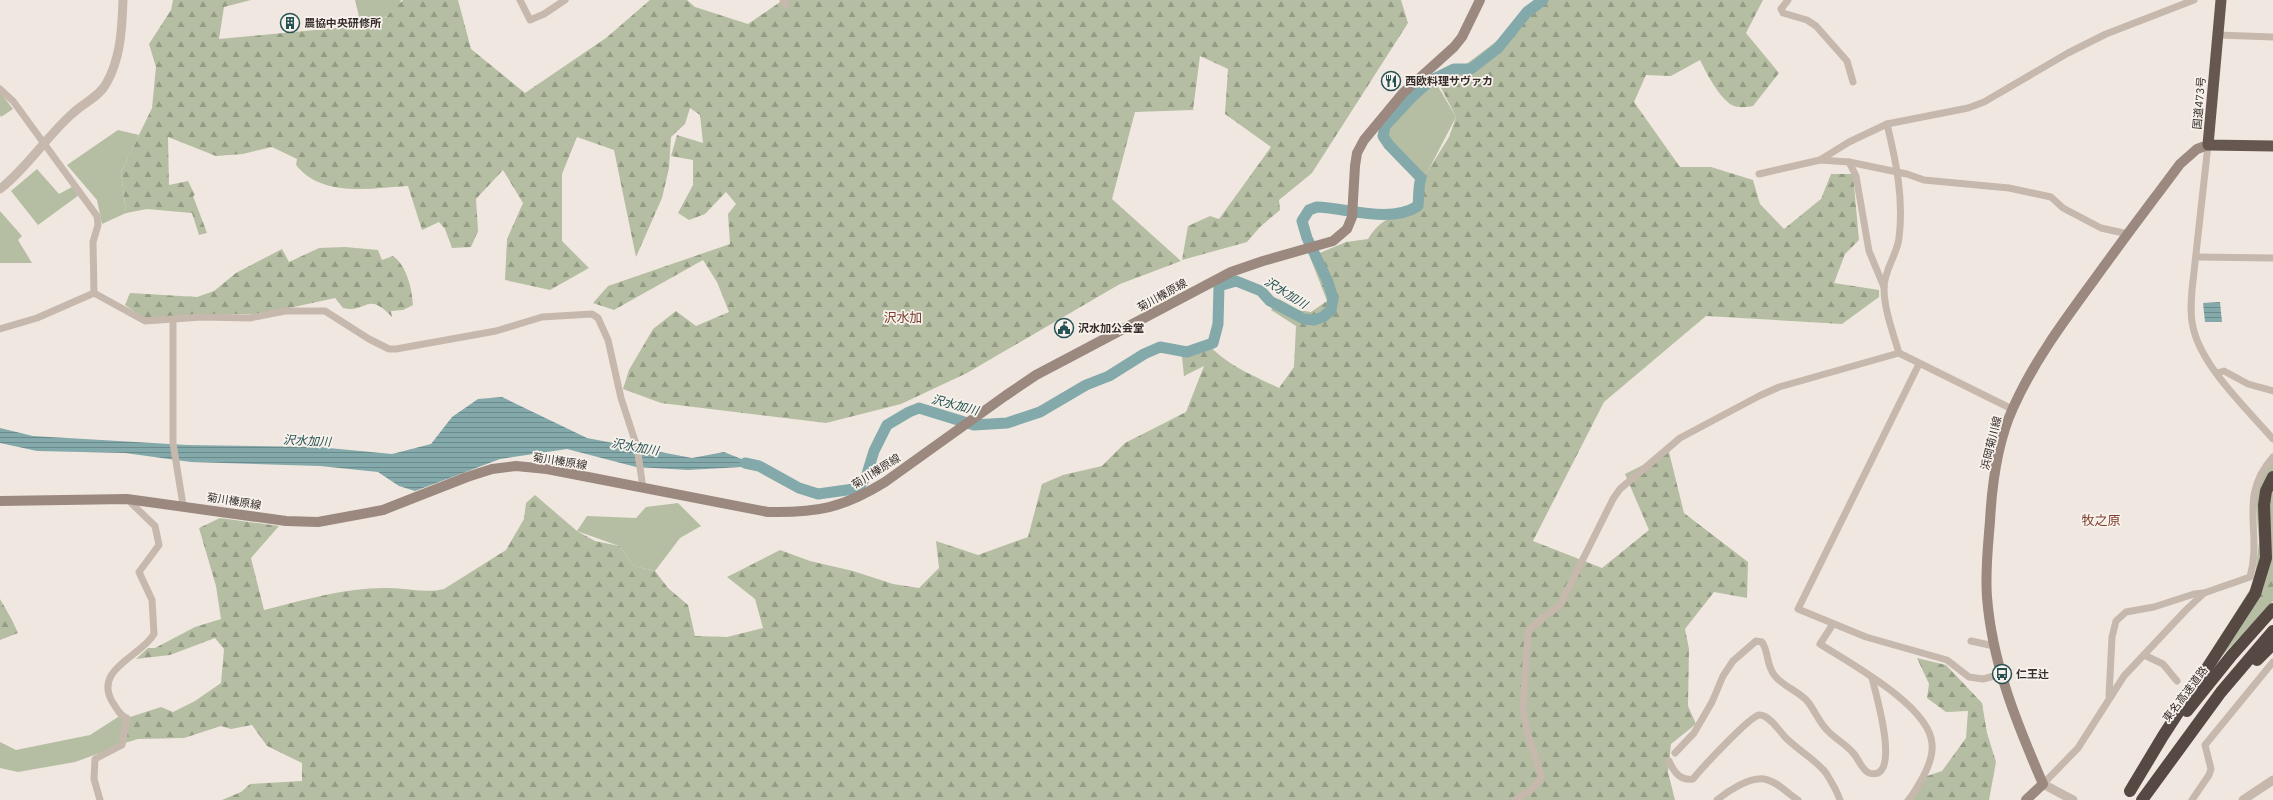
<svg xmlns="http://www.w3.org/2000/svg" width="2273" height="800" viewBox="0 0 2273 800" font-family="'IBM Plex Sans','Noto Sans JP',sans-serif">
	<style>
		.green { fill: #b5bea2 }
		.forest { fill: url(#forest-firs) }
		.water { fill: url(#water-rules) }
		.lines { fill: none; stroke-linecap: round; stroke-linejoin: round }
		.river { stroke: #83a9aa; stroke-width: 11 }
		.minor { stroke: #c7b8ad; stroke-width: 7 }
		.tertiary { stroke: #c7b8ad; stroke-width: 9 }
		.secondary { stroke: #9b887f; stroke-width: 10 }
		.trunk { stroke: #665850; stroke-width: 11 }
		.motorway { stroke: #564943; stroke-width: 12 }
		.labels { text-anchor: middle; stroke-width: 3.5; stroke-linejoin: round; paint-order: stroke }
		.poi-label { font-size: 11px; font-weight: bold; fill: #372e2b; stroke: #f8f2ec; text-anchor: start }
		.street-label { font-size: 11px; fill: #372e2b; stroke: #f8f2ec }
		.water-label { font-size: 12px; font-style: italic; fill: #255153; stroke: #f8f2ec }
		.quarter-label { font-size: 13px; fill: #7c3e2e; stroke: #f8f2ec }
	</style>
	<defs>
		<pattern id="forest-firs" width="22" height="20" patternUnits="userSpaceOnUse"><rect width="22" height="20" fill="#b5bea2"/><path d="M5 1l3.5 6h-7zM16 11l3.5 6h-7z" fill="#949b84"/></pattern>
		<pattern id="water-rules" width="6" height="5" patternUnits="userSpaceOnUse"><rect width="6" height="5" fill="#83a9aa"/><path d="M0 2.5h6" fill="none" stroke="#6c8a8b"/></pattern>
	</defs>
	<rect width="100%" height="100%" fill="#f0e8e0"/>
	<g class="green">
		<path d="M355 0H401C396 17 376 20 361 25Z"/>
		<path d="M1436 83 1456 117 1429 169 1419 185 1389 143 1387 130 1410 98Z"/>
		<path d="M0 92 13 109 1 117 0 115Z"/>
		<path d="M118 130 139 135 121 172 126 213 102 224 97 200 67 165Z"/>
		<path d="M37 169 59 194 72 187 79 195 38 225 11 191Z"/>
		<path d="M0 211 22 236 18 240 32 263H0Z"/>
		<path d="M2273 462V601L2221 657 2205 661 2254 583 2259 542 2255 494 2262 475Z"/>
		<path d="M678 503 701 526 680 538 655 571 634 566 619 546 577 531 587 516 636 518 646 507Z"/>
		<path d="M118 717 127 718 122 745 75 762 18 772 0 768V742L16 750 90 735Z"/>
	</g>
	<g class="forest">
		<path d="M173 0H251L224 7 219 39 357 26 386 17 403 0H458L471 49 525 93 606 38 650 0H687L695 7 748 24 783 0H1401L1408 23 1312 173 1279 200 1280 210 1260 227 1247 242 1182 260 1188 226 1210 216 1219 219 1271 147 1225 114 1228 69 1200 56 1193 110 1135 112 1112 199 1181 261 1120 284 967 373 901 404 826 423 661 403 623 389 629 370 653 329 676 311 696 326 729 312 717 282 703 260 614 310 593 303 608 286 730 244 728 214 736 204 726 192 705 214 689 220 678 213 693 185V160L671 156 677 135 703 143 700 115 690 108 685 124 671 137 669 168 662 198 636 257 614 150 577 137 562 174V241L589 268 550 290 505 280 507 239 523 203 503 170 476 199 478 231 471 247 452 248 445 229 439 222 422 230 408 186C371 188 322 198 296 165L297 159 272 147 243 154 216 156 168 137 169 185 188 181 195 195 193 196 207 233 199 235 192 213 147 209 126 213 121 172 152 108 156 67 149 44 171 10Z"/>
		<path d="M1543 0H1763L1746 33 1779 73 1753 106C1748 107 1739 108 1734 106 1720 100 1707 74 1700 60L1671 76 1646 75 1634 102 1680 167H1711L1753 180 1760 204 1784 229 1821 199 1831 174H1853L1859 240 1845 254 1834 283 1879 290V297L1842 324 1706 316 1604 402 1533 541 1602 568 1649 530 1625 474 1669 452 1684 513 1748 562 1747 598 1714 592 1685 629 1689 649 1688 706 1696 724 1671 744 1668 772 1675 800H222L241 792 250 784 302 781V763L267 746 252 725 231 729 221 726 184 738 138 739 125 743 127 718 161 707 173 712 195 701 221 683 224 649 215 638 170 655 136 659 148 648H155L195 627 221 619 216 586 199 528 220 518 279 526 251 558 264 610C304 600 344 588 385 588 405 587 425 594 444 589L506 550 524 519 526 503 535 495 577 531 595 541 619 546 634 566 655 571 668 588 688 605 695 636 727 637 763 628 755 599 727 577 780 550 810 561 853 571 893 584 919 588 939 568 936 541 978 555 1028 537 1042 484 1063 475 1102 466 1125 443 1186 412 1204 366 1184 376 1181 348 1206 342C1226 365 1252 375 1279 388L1294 367 1296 326 1271 310 1279 299 1299 310 1311 312 1327 301 1310 257 1346 242 1368 239C1380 220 1391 216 1413 211L1419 185 1449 137 1456 117 1438 82C1477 59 1510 31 1543 0Z"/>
		<path d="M345 247 378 250 382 260 393 256C407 266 412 289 413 305L403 310 391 311 392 317C366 290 368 314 343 308L335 298 262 314H214L148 321 125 305 130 293 197 297 214 291 236 273 282 249 289 262 319 248Z"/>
		<path d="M2269 577 2273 581C2273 604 2271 604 2251 614L2254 601Z"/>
		<path d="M0 599 12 620 18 633 0 640Z"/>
		<path d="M1917 658 1946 665 1982 703 1987 733 1996 762 1989 800H1904L1924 777 1942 771 1966 738 1968 711 1946 712 1927 698 1929 684Z"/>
	</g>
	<g class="water">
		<path d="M2220 302 2222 322H2205L2203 303Z"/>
		<path d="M502 397 587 438 692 458 724 452 759 466 688 470 636 467 567 449 500 459 415 491 399 486 378 472 320 466 191 462 125 453 37 451 0 443V428L33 436 187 445 318 447 392 454 431 444 452 417 478 399Z"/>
	</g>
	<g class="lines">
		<path class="river" d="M745 463 759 466 799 488 818 494 854 489 861 484 866 477 874 451 887 425 909 412 919 408 974 425 1007 423 1040 412 1086 385 1109 376 1144 354 1160 347 1187 352 1213 343 1218 324 1219 286 1236 281 1261 291 1270 301 1304 319 1314 320 1323 317 1331 310 1333 299 1328 282 1307 238 1302 221 1309 210 1317 207C1347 208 1390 224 1418 206 1419 196 1418 187 1421 178L1389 145 1383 136 1385 126 1412 97 1430 81 1454 69H1471L1498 48 1527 12 1543 0"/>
		<g class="minor">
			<path d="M520 0 530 20 544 14 565 0"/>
			<path d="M783 0 786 5"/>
			<path d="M1788 0 1781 9 1783 13 1807 20 1816 26 1847 61 1853 82"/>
			<path d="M2218 35 2273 37"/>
			<path d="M0 89 13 101 97 216 98 225 93 242 94 293"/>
			<path d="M2208 145 2192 290C2191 303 2190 315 2193 327 2201 366 2247 409 2273 439"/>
			<path d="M1820 160 1849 142 1887 124"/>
			<path d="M1849 162 1856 176 1869 251 1884 287"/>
			<path d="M1759 174 1820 160 1849 162 1907 174 1924 180 2009 188 2051 197 2063 208 2101 228 2128 234"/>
			<path d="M2196 257 2273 258"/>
			<path d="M173 320V443L183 505"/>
			<path d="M0 329 37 318 94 293 145 321 202 317 250 318 285 311H325L369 339 389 349H396L496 331 542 317 592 314 598 318 608 340 621 398 637 447 643 488"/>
			<path d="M1899 353C1893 333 1884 309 1884 288 1884 270 1897 255 1899 238 1904 199 1896 161 1887 124L1968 108 1984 102 2068 53 2106 34 2194 0"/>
			<path d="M1919 364 1798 609 1866 637 1947 660 1969 677 1983 679 2002 674"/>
			<path d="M2217 373 2224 371 2248 384 2273 391"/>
			<path d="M1833 624 1820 644C1849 663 1930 706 1932 744 1934 762 1919 785 1909 800"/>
			<path d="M1971 641 1994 646"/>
			<path d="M2144 655 2163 664 2177 681"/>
			<path d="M2109 696 2112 637 2116 621 2126 612 2154 607 2194 594 2204 593"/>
			<path d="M1675 753 1694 733 1712 702 1723 676 1733 661 1756 641 1762 642C1769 652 1766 666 1775 676 1784 687 1799 691 1808 702 1815 711 1819 722 1827 730 1835 739 1846 744 1854 754 1859 760 1862 770 1869 773 1903 783 1875 691 1872 678"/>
			<path d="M1669 761C1674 772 1680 781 1693 779 1701 769 1749 717 1759 715 1769 714 1780 732 1786 738 1798 750 1816 760 1826 773 1831 781 1837 791 1840 800"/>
			<path d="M2043 784 2078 748 2124 676 2186 610 2204 593 2250 577C2263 532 2237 497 2273 457"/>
			<path d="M100 800 94 779 95 759 122 745 127 718C120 716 118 710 113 703 92 669 141 657 154 634L152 600 139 572 159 545 155 526 127 499"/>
			<path d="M1515 800C1526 793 1538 788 1541 775L1527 732 1523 708 1528 632C1537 619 1549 615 1560 605L1613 499 1620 489 1680 438 1759 396 1779 387 1899 353 2012 409"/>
			<path d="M1717 800C1728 791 1749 777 1764 779 1777 781 1788 794 1798 800"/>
			<path d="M2192 800 2209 775 2211 769 2205 745 2273 662"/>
		</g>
		<g class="tertiary">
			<path d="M0 189C28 167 46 137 72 114 83 103 99 97 106 84 121 58 122 28 123 0"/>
			<path d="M2043 784 2073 800"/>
			<path d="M2243 800 2273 780"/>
		</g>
		<g class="secondary">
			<path d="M0 501 127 499 286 521 318 522 383 510 467 477 492 469 516 466 547 469 768 512C817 513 843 508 885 482L1005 396 1036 375 1074 355 1231 272 1263 261 1333 241 1347 229 1352 217 1355 166 1357 153 1364 140 1403 93 1454 47 1462 37 1480 0"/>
			<path d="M2026 800 2043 784C2017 724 1992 663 1987 597 1985 572 1988 546 1990 521 1992 483 1997 443 2013 408 2034 361 2064 321 2094 280 2122 241 2151 203 2180 164L2197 149 2208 145"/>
		</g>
		<path class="trunk" d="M2221 0 2208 145 2273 146"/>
		<g class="motorway">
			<path d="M2257 660 2273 644"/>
			<path d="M2187 711 2232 655 2273 609"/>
			<path d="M2130 791 2163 736 2255 594 2266 558 2264 505 2266 491 2273 477"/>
			<path d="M2142 800 2221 692 2273 631"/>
		</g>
	</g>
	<defs>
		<symbol id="building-ring" viewBox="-11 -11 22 22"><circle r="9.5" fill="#f8f2ec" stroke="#255153" stroke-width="1.5"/><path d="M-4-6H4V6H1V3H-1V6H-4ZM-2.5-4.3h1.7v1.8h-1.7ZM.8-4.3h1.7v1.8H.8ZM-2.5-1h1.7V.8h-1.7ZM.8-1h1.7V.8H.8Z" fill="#255153"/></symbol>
		<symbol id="restaurant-ring" viewBox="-11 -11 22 22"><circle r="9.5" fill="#f8f2ec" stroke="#255153" stroke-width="1.5"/><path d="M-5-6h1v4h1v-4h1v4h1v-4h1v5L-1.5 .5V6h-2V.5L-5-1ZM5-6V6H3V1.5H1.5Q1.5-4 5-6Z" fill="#255153"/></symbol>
		<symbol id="civic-ring" viewBox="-11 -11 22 22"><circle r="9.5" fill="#f8f2ec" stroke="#255153" stroke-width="1.5"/><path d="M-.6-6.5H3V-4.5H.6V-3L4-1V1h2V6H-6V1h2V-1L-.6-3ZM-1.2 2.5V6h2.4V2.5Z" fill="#255153"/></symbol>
		<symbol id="bus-ring" viewBox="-11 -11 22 22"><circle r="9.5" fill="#f8f2ec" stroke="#255153" stroke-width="1.5"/><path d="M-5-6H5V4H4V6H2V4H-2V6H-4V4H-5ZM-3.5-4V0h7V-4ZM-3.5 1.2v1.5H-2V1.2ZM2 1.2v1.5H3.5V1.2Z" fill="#255153"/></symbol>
	</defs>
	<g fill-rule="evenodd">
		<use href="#building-ring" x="279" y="12" width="22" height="22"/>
		<use href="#restaurant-ring" x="1380" y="70" width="22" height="22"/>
		<use href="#civic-ring" x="1053" y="317" width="22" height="22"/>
		<use href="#bus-ring" x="1991" y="663" width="22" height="22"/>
	</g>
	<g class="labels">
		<g class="poi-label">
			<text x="304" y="27">農協中央研修所</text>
			<text x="1405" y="85">西欧料理サヴァカ</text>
			<text x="1078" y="332">沢水加公会堂</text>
			<text x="2016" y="678">仁王辻</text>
		</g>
		<g class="street-label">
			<text transform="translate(2199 103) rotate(-85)" y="4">国道473号</text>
			<text transform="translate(1162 295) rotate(-29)" y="4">菊川榛原線</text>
			<text transform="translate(1991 443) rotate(-76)" y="4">浜岡菊川線</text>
			<text transform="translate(560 461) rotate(9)" y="4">菊川榛原線</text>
			<text transform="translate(876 471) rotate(-32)" y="4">菊川榛原線</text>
			<text transform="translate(234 501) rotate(9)" y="4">菊川榛原線</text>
			<text transform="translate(2185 694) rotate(-53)" y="4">東名高速道路</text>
		</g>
		<g class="water-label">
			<text transform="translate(1286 293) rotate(32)" y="4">沢水加川</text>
			<text transform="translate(955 405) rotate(15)" y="4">沢水加川</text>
			<text transform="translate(307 441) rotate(3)" y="4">沢水加川</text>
			<text transform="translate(635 447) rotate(10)" y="4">沢水加川</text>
		</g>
		<g class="quarter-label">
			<text x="903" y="322">沢水加</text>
			<text x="2101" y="525">牧之原</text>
		</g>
	</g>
</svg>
